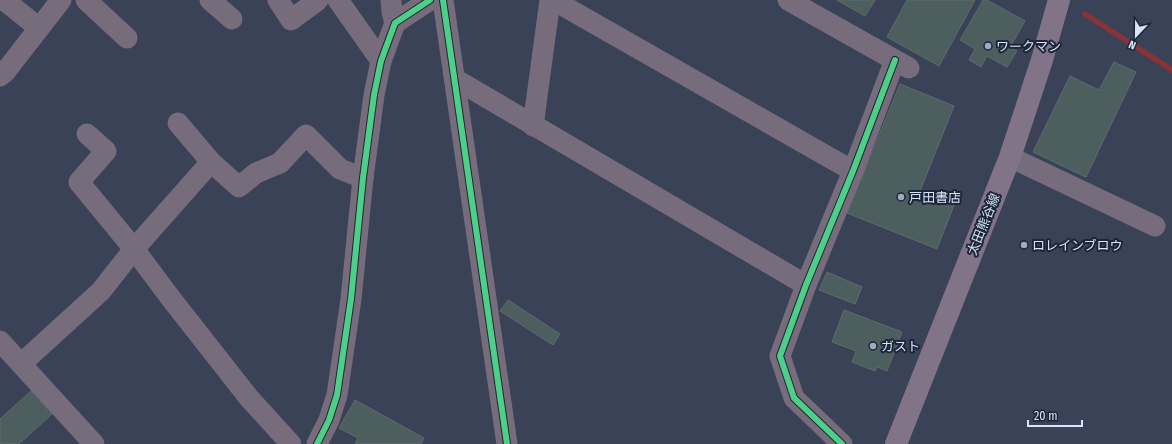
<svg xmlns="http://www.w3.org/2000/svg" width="1172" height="444" viewBox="0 0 1172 444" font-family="'Fira Sans Condensed','Noto Sans JP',sans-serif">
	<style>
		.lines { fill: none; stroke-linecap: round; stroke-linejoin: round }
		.stream { stroke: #883436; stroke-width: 5.5 }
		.building { fill: #4d5e5e; stroke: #5f6a6f }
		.minor { stroke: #766c7c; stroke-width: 21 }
		.secondary { stroke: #827488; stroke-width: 22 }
		.cycleway-casing { stroke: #1d2637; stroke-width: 8 }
		.cycleway { stroke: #4dcf88; stroke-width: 6 }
		.poi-dot { fill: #a0abc2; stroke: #1d2637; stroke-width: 1.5 }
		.labels { text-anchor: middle; stroke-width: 4; stroke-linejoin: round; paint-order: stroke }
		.poi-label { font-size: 13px; fill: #d7e4fb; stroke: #1d2637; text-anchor: start }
		.street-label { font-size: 13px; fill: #d7e4fb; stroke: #1d2637 }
	</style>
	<rect width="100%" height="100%" fill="#394257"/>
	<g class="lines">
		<path class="stream" d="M1085 14 1172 70"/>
	</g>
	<g class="building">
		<path d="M837 0H875L865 16Z"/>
		<path d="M907 0H975L939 66 887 37Z"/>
		<path d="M983 0H987L1025 21 1010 47 1017 51 1007 67 987 56 981 67 969 60 975 49 960 40Z"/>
		<path d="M1114 62 1136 72 1086 177 1033 152 1070 76 1099 90Z"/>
		<path d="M900 84 954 106 920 191 954 205 937 249 847 213Z"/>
		<path d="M827 272 862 287 855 304 819 290Z"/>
		<path d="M508 300 560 334 553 345 500 311Z"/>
		<path d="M844 310 902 332 887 371 877 367 875 371 852 362 856 351 832 342Z"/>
		<path d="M31 391 52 414 19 444H0V419Z"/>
		<path d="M355 400 424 438 421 444H355L358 438 339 428Z"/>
	</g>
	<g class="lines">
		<g class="minor">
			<path d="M4 0 39 28"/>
			<path d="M86 0 127 38"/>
			<path d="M210 0 232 19"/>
			<path d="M278 0 291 20 318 0"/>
			<path d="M338 0 381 61"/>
			<path d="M391 0 392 12 395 23"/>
			<path d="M443 0 507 444"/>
			<path d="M553 0 853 171"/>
			<path d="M788 0 909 68"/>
			<path d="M0 76 5 72 61 0"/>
			<path d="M455 79 806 285"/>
			<path d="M178 123 211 162 239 187 256 173 280 163 306 135 340 169 363 178"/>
			<path d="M533 126 550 0"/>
			<path d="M87 134 106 151 79 182 134 249 169 296 249 398 291 444"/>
			<path d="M1010 157 1155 226"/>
			<path d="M0 341 94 444"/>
			<path d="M21 364 101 291 134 249 211 162"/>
			<path d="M317 444 329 420 337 395 351 299 363 178 374 95 381 61 395 23 430 0"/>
			<path d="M842 444 794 398 780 356 806 285 853 171 895 60"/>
		</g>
		<path class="secondary" d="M896 444 1010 157 1042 60 1059 0"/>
		<defs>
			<g id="cycleway">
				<path d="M443 0 507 444"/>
				<path d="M317 444 329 420 337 395 351 299 363 178 374 95 381 61 395 23 430 0"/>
				<path d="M842 444 794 398 780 356 806 285 853 171 895 60"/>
			</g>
		</defs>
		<use href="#cycleway" class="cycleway-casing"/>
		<use href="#cycleway" class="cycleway"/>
	</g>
	<g class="poi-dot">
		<circle cx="988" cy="46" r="4"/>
		<circle cx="901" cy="197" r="4"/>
		<circle cx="1024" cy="245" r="4"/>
		<circle cx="873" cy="346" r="4"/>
	</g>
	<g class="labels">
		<g class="poi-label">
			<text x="996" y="51">ワークマン</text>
			<text x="909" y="202">戸田書店</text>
			<text x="1032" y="250">ロレインブロウ</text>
			<text x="881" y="351">ガスト</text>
		</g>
		<g class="street-label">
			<text transform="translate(983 224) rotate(-68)" y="5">太田熊谷線</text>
		</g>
	</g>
	<g transform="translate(1136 36) rotate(202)" stroke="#1d2637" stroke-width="3" paint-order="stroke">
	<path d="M0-3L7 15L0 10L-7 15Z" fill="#d7e4fb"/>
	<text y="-6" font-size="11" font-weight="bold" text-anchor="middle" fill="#d7e4fb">N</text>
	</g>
	<path d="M1028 420v6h54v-6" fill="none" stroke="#d7e4fb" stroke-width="2"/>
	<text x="1034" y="420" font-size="12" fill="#d7e4fb" stroke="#1d2637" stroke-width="3" paint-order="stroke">20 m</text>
</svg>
